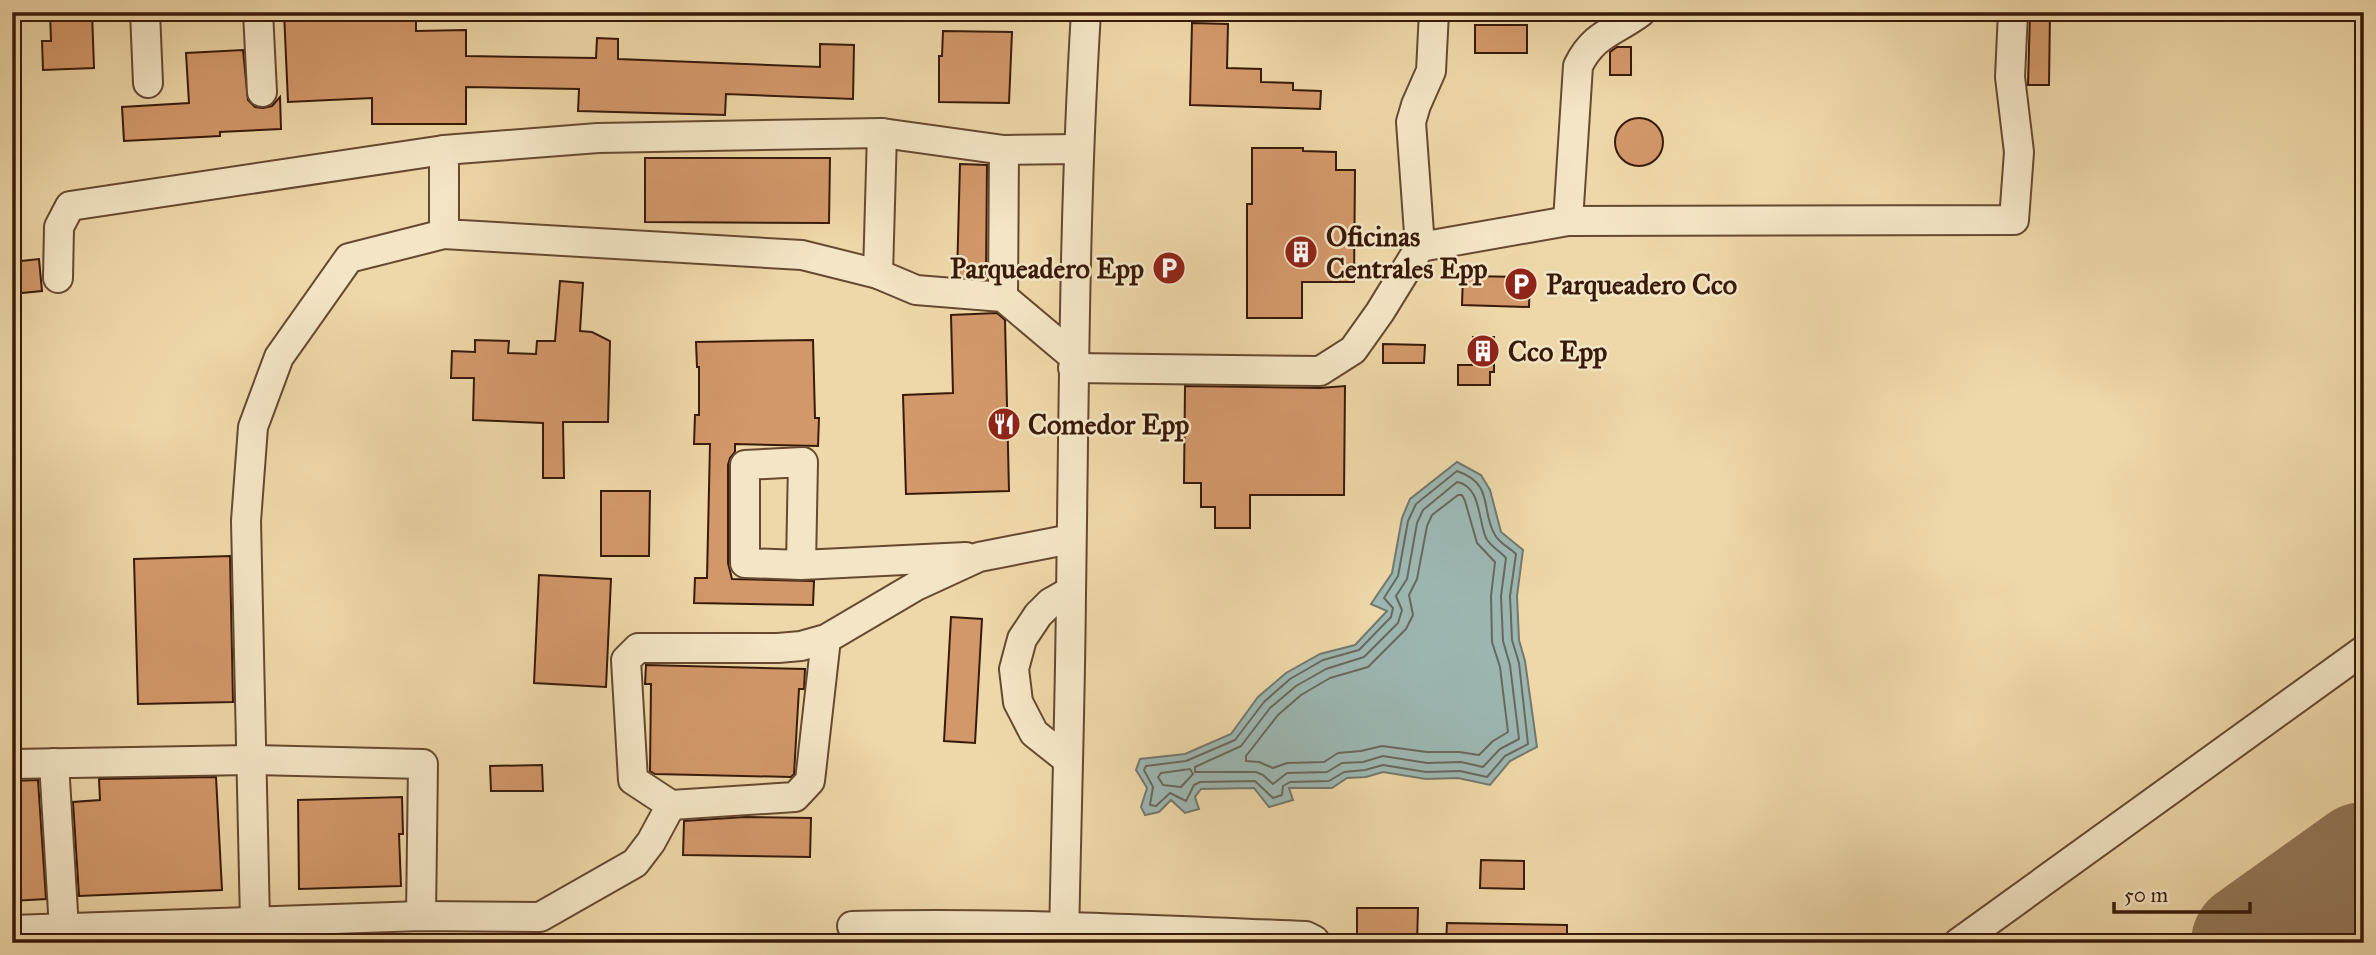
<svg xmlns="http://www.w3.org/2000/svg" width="2376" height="955" viewBox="0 0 2376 955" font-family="'IM FELL Great Primer',serif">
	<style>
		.water { fill: #9cb7b2; stroke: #74786e; stroke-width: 2 }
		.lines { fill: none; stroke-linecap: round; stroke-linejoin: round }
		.shore { stroke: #6a685e; stroke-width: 2 }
		.taxiway { stroke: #937858; stroke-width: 49 }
		.runway { stroke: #937858; stroke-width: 122 }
		.building { fill: #d3986a; stroke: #381a09; stroke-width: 2 }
		.minor-casing { stroke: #664931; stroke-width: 32 }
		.minor { stroke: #f4e5c6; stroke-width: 28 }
		.labels { text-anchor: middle; stroke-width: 5; stroke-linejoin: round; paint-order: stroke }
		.poi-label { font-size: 28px; font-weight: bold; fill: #381a09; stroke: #f4e5c6; text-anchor: start }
	</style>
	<rect width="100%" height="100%" fill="#eed7a8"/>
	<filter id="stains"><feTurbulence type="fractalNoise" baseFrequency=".00286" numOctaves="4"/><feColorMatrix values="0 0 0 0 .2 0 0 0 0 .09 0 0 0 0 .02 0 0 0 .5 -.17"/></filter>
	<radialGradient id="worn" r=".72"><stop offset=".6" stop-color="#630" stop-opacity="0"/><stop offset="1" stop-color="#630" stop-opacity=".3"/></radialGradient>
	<path class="water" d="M1457 462 1481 475 1490 490 1501 532 1523 550 1517 596 1519 640 1525 661 1537 747 1510 761 1490 785 1458 778 1426 779 1383 772 1366 777 1347 778 1332 788H1289L1293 800 1269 807 1254 788 1201 789 1195 797 1199 809 1185 813 1171 800 1159 812 1145 815 1141 807 1147 788 1136 770 1140 759 1185 754 1231 734 1258 697 1286 673 1320 654 1355 645 1387 611 1371 604 1392 573 1402 518 1410 499Z"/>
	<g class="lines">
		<g class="shore">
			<path d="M1457 471C1495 484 1480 510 1495 535 1499 543 1510 548 1516 554L1510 596 1512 640 1519 663 1528 744 1505 756 1487 777 1460 771 1426 772 1383 765 1365 770 1344 772 1329 781 1290 782 1283 786 1282 795 1273 798 1255 781 1200 782 1194 785 1186 801 1170 793 1156 806 1150 805 1153 787 1144 770 1146 766 1186 761 1235 740 1264 702 1290 679 1323 660 1359 650 1391 617 1393 608 1384 598 1398 576 1408 521 1416 504Z"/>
			<path d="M1457 482C1481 486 1478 520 1486 538 1490 546 1500 551 1506 558L1501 596 1503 641 1510 665 1519 739 1500 749 1483 767 1461 762 1427 763 1383 756 1363 762 1342 763 1327 772 1287 773 1273 784 1263 775 1256 772H1195V767L1241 746 1270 708 1296 686 1326 669 1364 657 1398 623 1402 610 1396 596 1407 579 1417 523 1423 510Z"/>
			<path d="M1458 495H1462L1465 501 1477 543 1495 562 1491 596 1492 642 1500 667 1508 732 1493 741 1479 755 1459 752H1427L1382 746 1361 751 1338 753 1324 762 1287 763 1273 768 1259 762 1246 761V756L1278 715 1301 695 1330 678 1368 667 1406 629 1413 615 1409 595 1417 579 1427 526 1432 515Z"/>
			<path d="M1190 769 1193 774 1181 787 1163 785 1158 777 1161 773Z"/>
		</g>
		<path class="taxiway" d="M2343 878 2364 913"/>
		<path class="runway" d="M2252 943 2364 863"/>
	</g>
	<g class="building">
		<path d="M50 12H92L94 68 43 70 42 41H51Z"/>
		<path d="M284 12H416V31L466 30V56L596 58 597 38 618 39V59L820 67V44L854 45 853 99 726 94 725 115 578 111 579 89 466 87V124H372V98L288 102Z"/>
		<path d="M2030 12H2050L2049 85H2028Z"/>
		<path d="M1192 23 1228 24 1227 68 1261 69V82L1293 83V90L1321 91 1320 109 1190 105Z"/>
		<rect x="1475" y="25" width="52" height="28"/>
		<path d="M943 31 1012 32 1009 103 939 102V56H942Z"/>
		<path d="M1617 47H1631V75H1610V52Z"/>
		<path d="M243 50 248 100 255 107 263 108 272 106 280 97 281 129 220 132V136L124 141 122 107 189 103 186 53Z"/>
		<circle cx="1639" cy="142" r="24"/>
		<path d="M1252 148H1303V151L1336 152V170H1355L1354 282H1302V318H1247V204H1252Z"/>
		<path d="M645 158H830L829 223 645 222Z"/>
		<path d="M960 164 987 165 986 279 957 277Z"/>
		<path d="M39 259 42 291 12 294V262Z"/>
		<path d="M1463 276 1530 277 1529 307 1462 305Z"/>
		<path d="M560 281 583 283 580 331 592 332 610 341 608 422H563L564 478H543V423L473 420 474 378H451L452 351 475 352V340L509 341 508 353 536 354 537 341H555Z"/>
		<path d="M997 313 1005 320 1009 491 906 494 903 395 953 393 951 315Z"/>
		<path d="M1473 337H1494V372H1490V385H1458V365H1472Z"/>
		<path d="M813 340 815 418H819L818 446 735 444V452L730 458 728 465V563L732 579 814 581 813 605 694 603 695 578H707L710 444H694L695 415H699V367H697L696 342Z"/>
		<path d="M1383 344 1425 345 1424 363H1383Z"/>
		<path d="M1185 386 1320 388 1345 386 1344 495H1250V528H1215V507H1201V483H1184Z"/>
		<path d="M601 491H650L649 556H601Z"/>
		<path d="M230 556 233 702 138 704 134 559Z"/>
		<path d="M539 575 611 579 606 687 534 683Z"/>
		<path d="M951 617 982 619 975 743 944 741Z"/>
		<path d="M646 665 805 669 804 689H799L794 774 791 777 655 774 650 771 651 684H645Z"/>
		<path d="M542 765 543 791H491L490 766Z"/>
		<path d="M216 777 222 890 79 896 73 802 100 800 99 779Z"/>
		<path d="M38 780 46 899 12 901V781Z"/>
		<path d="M402 797 403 834H399L401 886 299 889 298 800Z"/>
		<path d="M745 817 811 818 810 857 683 855 684 821Z"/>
		<path d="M1481 860 1524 861V889L1480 888Z"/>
		<path d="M1357 908H1418L1417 943H1357Z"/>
		<path d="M1447 923 1567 925V943H1446Z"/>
	</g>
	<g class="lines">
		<defs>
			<g id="minor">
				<path d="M145 12 148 83"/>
				<path d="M258 12 262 92"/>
				<path d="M1568 221 1578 66C1594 33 1615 32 1641 12"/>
				<path d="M1420 247 1411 122 1416 105 1431 71 1434 12"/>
				<path d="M878 274 882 133"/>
				<path d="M58 278 59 227 70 206 444 150"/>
				<path d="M1003 297 1004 150"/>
				<path d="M1073 356 1003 297 916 290 878 274 802 255 444 234V150L598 138 882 133 1004 150 1078 149"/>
				<path d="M1073 368 1320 371 1353 350 1380 312 1420 247 1568 221 2014 220 2019 152 2010 77 2013 12"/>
				<path d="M801 565 803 462 745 465V563L801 565 966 557"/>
				<path d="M826 639 810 781 795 797 671 805 633 780 626 660 638 648H778L801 646 826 639 916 586 979 557 1071 539"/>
				<path d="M1068 760 1034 733 1018 702 1014 669 1022 639 1038 615 1050 603 1071 591"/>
				<path d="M54 763 64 929"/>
				<path d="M12 764 251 760 423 764 421 916"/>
				<path d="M255 921 246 521 253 427 279 357 349 258 444 234"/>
				<path d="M852 926C1003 922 1155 930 1306 936L1314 940V943"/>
				<path d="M12 930 421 916 540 917 635 863 651 842 671 805"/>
				<path d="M1064 943C1066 826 1070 710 1071 594 1074 400 1074 206 1086 12"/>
				<path d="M1958 943 2364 650"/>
			</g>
		</defs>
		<use href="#minor" class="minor-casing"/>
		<use href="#minor" class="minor"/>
	</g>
	<defs>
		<symbol id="building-disc" viewBox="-11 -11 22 22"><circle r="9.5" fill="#8f2418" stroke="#f4e5c6"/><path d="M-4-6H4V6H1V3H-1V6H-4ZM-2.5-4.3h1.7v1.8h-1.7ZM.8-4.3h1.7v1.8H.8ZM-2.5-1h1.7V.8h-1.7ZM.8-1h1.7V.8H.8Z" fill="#fff"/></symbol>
		<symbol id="parking-disc" viewBox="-11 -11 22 22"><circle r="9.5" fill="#8f2418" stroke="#f4e5c6"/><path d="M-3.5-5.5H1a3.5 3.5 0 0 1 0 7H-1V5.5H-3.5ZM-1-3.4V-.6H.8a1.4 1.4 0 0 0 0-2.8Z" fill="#fff"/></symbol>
		<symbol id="restaurant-disc" viewBox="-11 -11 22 22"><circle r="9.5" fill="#8f2418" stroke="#f4e5c6"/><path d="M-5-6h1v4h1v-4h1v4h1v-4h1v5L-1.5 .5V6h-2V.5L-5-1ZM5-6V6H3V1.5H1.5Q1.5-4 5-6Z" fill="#fff"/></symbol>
	</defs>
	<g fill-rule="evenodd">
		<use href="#building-disc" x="1282" y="233" width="38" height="38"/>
		<use href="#parking-disc" x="1150" y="249" width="38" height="38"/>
		<use href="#parking-disc" x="1502" y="265" width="38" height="38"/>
		<use href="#building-disc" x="1464" y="332" width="38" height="38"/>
		<use href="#restaurant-disc" x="985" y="405" width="38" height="38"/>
	</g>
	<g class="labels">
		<g class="poi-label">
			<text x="1326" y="246">Oficinas<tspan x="1326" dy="32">Centrales Epp</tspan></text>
			<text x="1144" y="278" text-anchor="end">Parqueadero Epp</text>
			<text x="1546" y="294">Parqueadero Cco</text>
			<text x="1508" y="361">Cco Epp</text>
			<text x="1028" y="434">Comedor Epp</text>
		</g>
	</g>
	<rect width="2376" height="955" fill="none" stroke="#eed7a8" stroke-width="42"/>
	<rect x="14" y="14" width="2348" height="927" fill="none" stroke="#381a09" stroke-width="3.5"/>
	<rect x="21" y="21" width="2334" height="913" fill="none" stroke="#381a09" stroke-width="2"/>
	<path d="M2114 902v10h136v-10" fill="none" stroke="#381a09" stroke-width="3.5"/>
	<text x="2124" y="902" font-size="21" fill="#381a09" stroke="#f4e5c6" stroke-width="5" paint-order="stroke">50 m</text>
	<rect width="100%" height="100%" filter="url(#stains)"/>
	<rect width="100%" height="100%" fill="url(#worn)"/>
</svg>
